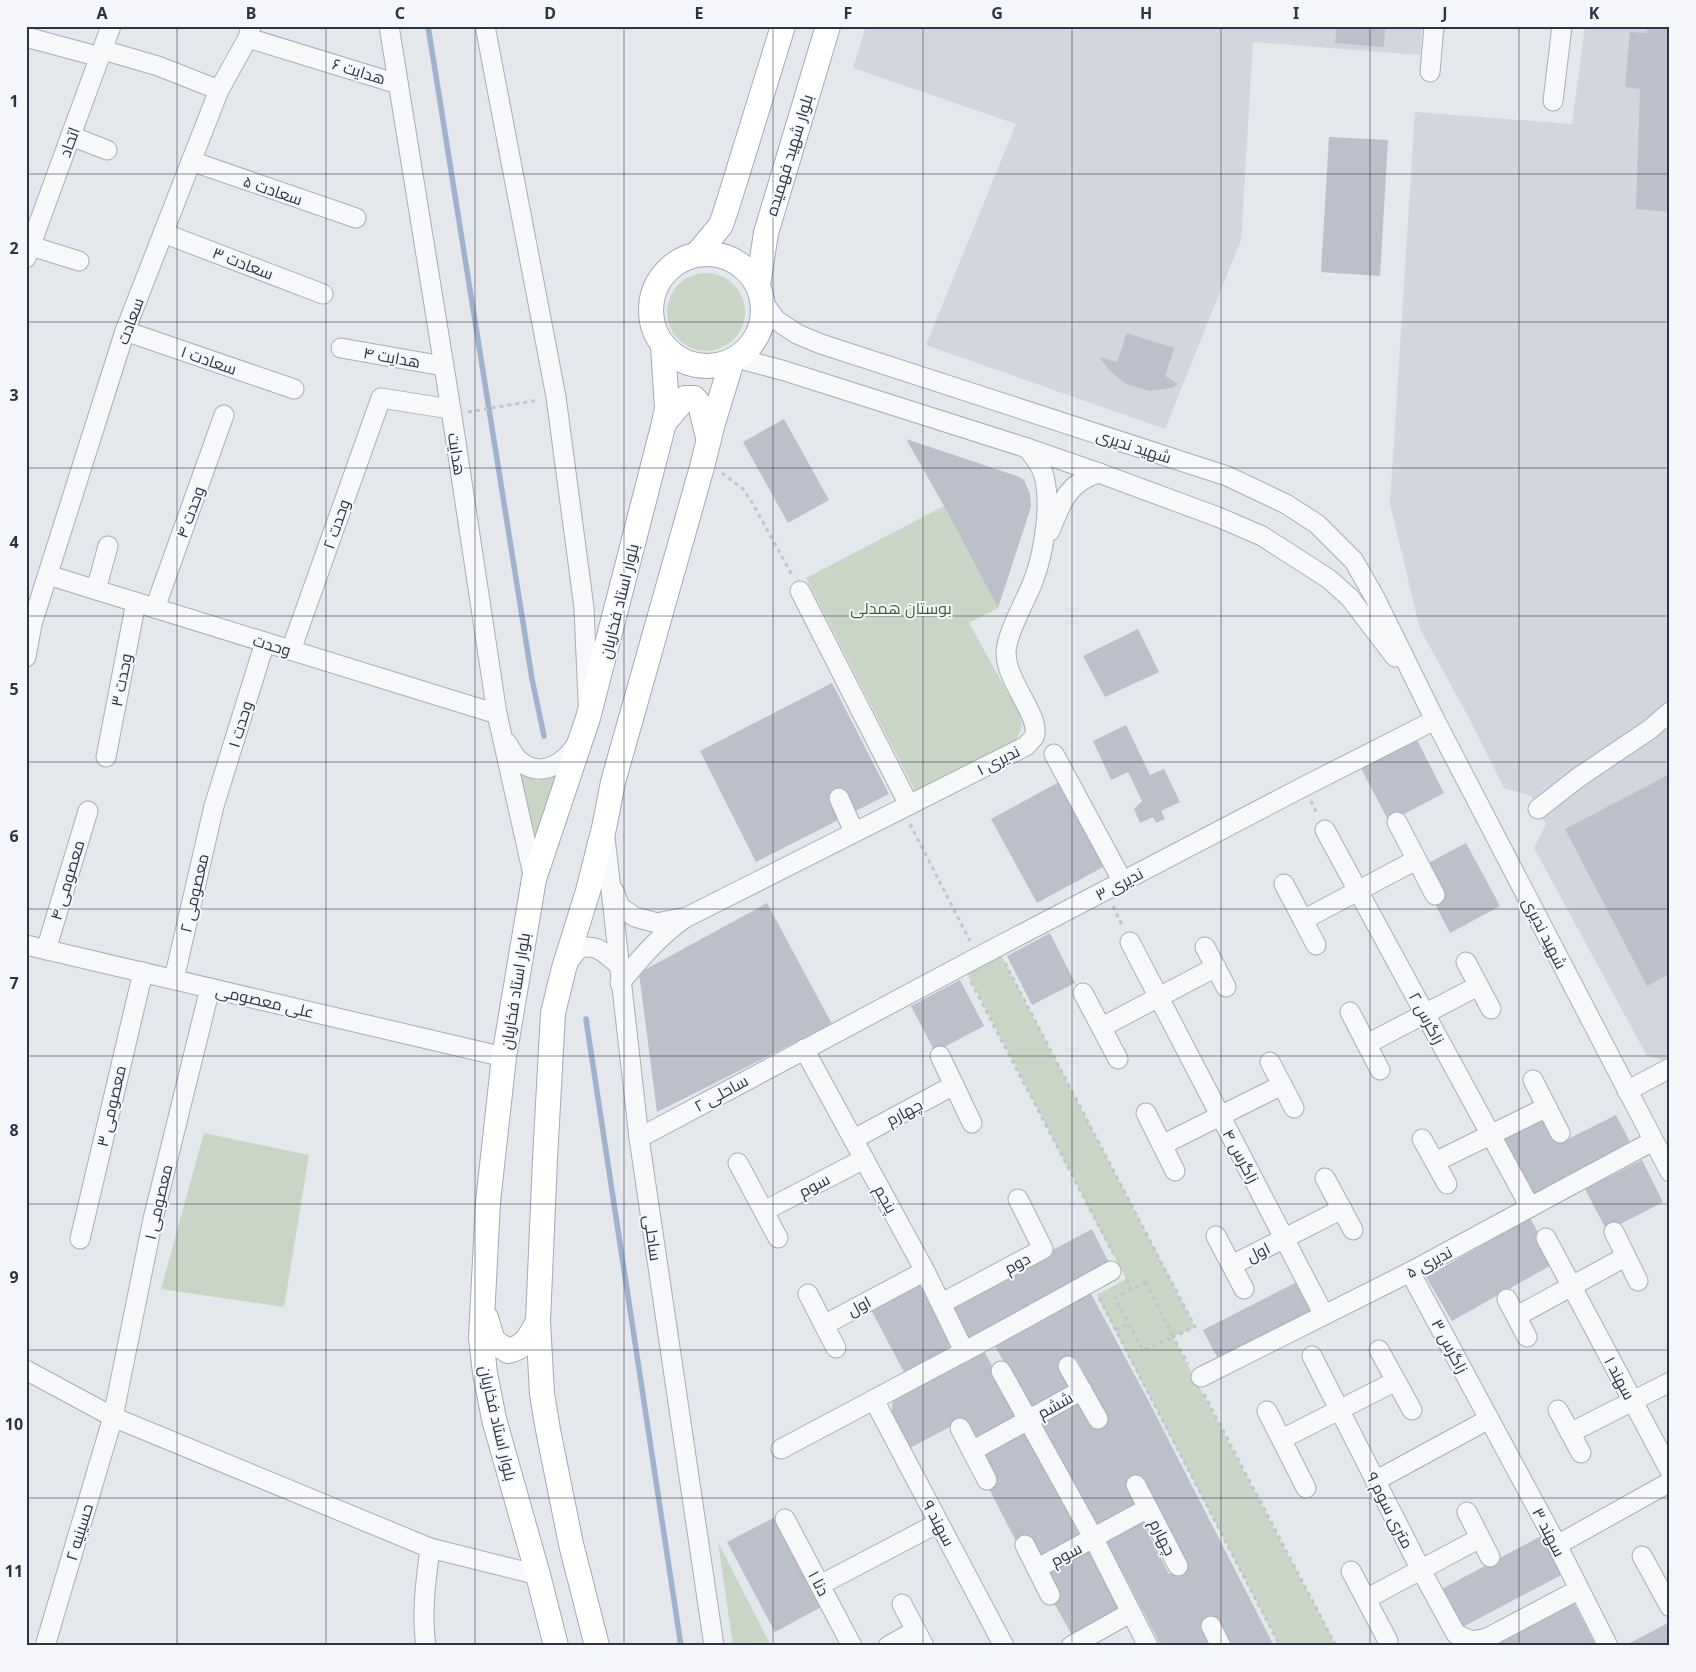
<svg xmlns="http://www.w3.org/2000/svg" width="1696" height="1672" viewBox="0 0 1696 1672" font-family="'Noto Sans',Cairo,sans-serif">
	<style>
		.built { fill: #d2d6de }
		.green { fill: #c9d6c5 }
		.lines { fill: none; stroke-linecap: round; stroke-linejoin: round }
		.stream { stroke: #9fb4cc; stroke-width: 5.5 }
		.building { fill: #bbc0ca }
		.minor-casing { stroke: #a9aeb7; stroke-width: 21 }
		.major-casing { stroke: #a3abb8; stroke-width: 26 }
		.path { stroke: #c2c5cb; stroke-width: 3; stroke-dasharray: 4 4; stroke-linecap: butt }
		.minor { stroke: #f7f8fa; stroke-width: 19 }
		.major { stroke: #fff; stroke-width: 24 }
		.grid { fill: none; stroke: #2b3445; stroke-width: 1; stroke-opacity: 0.55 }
		.labels { text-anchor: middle; stroke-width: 4; stroke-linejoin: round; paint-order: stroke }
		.street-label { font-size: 16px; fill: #2b3445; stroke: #f4f6f9 }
		.park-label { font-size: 16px; fill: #3f6138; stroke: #f4f6f9 }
		.neatline { fill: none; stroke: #2b3445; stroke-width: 2 }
		.grid-label { font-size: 16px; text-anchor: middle; font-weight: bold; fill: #2b3445 }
	</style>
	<rect width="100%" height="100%" fill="#e4e7ec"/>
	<g class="built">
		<path d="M866 26H1422L1420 55 1253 42 1241 240 1165 429 926 345 1016 124 853 68Z"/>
		<path d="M1585 26H1670V1056L1662 1060 1647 1056 1534 848 1546 824 1531 796 1504 788 1468 716 1420 629 1390 504 1415 112 1572 124Z"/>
	</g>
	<g class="green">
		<circle cx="706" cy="312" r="39"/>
		<path d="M944 506 998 608 969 623 1019 713 1022 726 1017 739 915 791 806 578Z"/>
		<path d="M515 769 537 781 559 771 534 844Z"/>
		<path d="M997 948 1195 1327 1173 1337 1336 1646H1280L1097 1295 1126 1279 963 965Z"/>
		<path d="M204 1133 309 1155 284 1307 161 1289Z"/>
		<path d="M718 1542 771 1646H733Z"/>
	</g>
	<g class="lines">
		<g class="stream">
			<path d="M428 26 532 679 544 736"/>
			<path d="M586 1019 681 1646"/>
		</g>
	</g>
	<g class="building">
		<path d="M1337 26H1385L1384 47 1335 43Z"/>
		<path d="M1648 26H1670V212L1636 209 1640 89 1625 87 1630 32 1647 33Z"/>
		<path d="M1329 137 1388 140 1380 276 1321 272Z"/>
		<path d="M1127 333 1174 348 1165 376 1178 384 1172 388 1149 391 1126 384 1110 371 1099 357 1117 362Z"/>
		<path d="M784 419 829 500 788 523 743 442Z"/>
		<path d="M906 439 1017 476 1024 480 1030 494 1031 507 998 608 944 506Z"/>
		<path d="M1138 629 1159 672 1105 697 1083 656Z"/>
		<path d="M832 683 889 794 756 862 700 751Z"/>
		<path d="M1126 725 1150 775 1164 769 1180 802 1161 811 1165 819 1156 823 1153 817 1140 823 1134 809 1142 801 1128 772 1111 780 1093 741Z"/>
		<path d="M1415 736 1444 793 1389 822 1360 766Z"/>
		<path d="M1670 774V974L1647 986 1565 829Z"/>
		<path d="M1059 782 1105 866 1037 903 991 819Z"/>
		<path d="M1466 843 1500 906 1450 933 1435 904 1441 901 1423 866Z"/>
		<path d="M767 903 832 1024 657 1112 639 973Z"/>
		<path d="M1050 933 1075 983 1032 1005 1007 956Z"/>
		<path d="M960 980 984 1026 935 1052 911 1006Z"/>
		<path d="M1546 1114 1560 1143 1616 1115 1632 1146 1533 1197 1502 1136Z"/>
		<path d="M1642 1160 1663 1202 1607 1231 1585 1189Z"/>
		<path d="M1530 1218 1555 1263 1452 1321 1426 1277Z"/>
		<path d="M1092 1229 1111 1267 970 1340 952 1304Z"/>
		<path d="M1299 1281 1316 1314 1220 1363 1203 1330Z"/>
		<path d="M918 1282 954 1349 905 1374 870 1308Z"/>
		<path d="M1090 1292 1146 1396 1274 1646H1161L1106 1540 1142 1521 1169 1574 1179 1569 1135 1480 1126 1484 1138 1507 1097 1528 1038 1421 1080 1397 1095 1424 1108 1417 1076 1358 1059 1367 1072 1389 1032 1412 995 1346Z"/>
		<path d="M983 1349 1021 1419 977 1442 965 1419 908 1449 891 1415 893 1398Z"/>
		<path d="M1025 1428 1082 1541 1040 1562 1018 1545 986 1483 980 1452Z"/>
		<path d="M777 1516 823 1606 775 1632 727 1542Z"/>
		<path d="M1543 1535 1563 1574 1459 1629 1438 1591Z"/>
		<path d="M1086 1547 1120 1612 1073 1637 1053 1601 1061 1597 1046 1568Z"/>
		<path d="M1574 1603 1596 1646H1493L1494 1643Z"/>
		<path d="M1670 1622V1646H1624Z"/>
	</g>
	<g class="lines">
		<defs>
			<g id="minor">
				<path d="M389 26 452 416 497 714 534 879"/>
				<path d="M485 26 556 397 584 608 588 701"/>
				<path d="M26 37 100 57"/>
				<path d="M248 38 398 84"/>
				<path d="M103 50 158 66 219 90"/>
				<path d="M1430 72 1434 26"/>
				<path d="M1553 101 1562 26"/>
				<path d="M71 136 107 150"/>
				<path d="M191 161 356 218"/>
				<path d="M163 233 323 294"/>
				<path d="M31 246 79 261"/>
				<path d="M26 258 111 26"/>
				<path d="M763 302 776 320 797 334 821 344 1227 476 1286 504 1317 524 1354 561 1375 598 1435 720 1670 1172"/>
				<path d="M125 331 294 389"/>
				<path d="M341 348 443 366"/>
				<path d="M737 358 785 371 1027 448 1099 473 1218 517 1262 536 1329 579 1350 598 1395 657"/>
				<path d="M1050 531C1061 503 1068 482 1099 473"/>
				<path d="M48 575 497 714"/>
				<path d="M96 590 108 546"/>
				<path d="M800 591 909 805"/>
				<path d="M155 608 224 415"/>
				<path d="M291 650 381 398 450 409"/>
				<path d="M26 657 32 624 125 331 219 90 248 38 251 26"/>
				<path d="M507 743C511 749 515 758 521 762 542 779 566 762 577 743"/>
				<path d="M1054 754 1123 882"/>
				<path d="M106 757 136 602"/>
				<path d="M839 798 854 832"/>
				<path d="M1538 809 1579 777 1649 730 1670 712"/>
				<path d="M1397 822 1435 895"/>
				<path d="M1325 830 1530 1207"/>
				<path d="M605 837 639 1138 714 1646"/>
				<path d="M1284 884 1303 920 1416 860"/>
				<path d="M614 891 620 907 635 917 657 923 681 918"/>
				<path d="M1303 920 1316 945"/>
				<path d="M1130 942 1324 1315"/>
				<path d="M26 945 504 1057"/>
				<path d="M1205 947 1226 987"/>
				<path d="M46 950 88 811"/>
				<path d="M1466 962 1491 1009"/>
				<path d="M566 965 579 948C598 944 604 953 619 965"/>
				<path d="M174 979 214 806 265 642"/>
				<path d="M620 983C640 959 659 936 685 918L1026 746C1028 743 1032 740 1034 737 1043 716 999 676 1007 645 1012 622 1026 601 1034 579 1044 552 1053 498 1042 470 1038 462 1033 455 1027 448"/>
				<path d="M1083 993 1118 1059"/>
				<path d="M1350 1012 1380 1070"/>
				<path d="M1102 1027 1216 967"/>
				<path d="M1367 1044 1478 986"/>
				<path d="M804 1049 925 1271 964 1351"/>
				<path d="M940 1056 972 1123"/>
				<path d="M1270 1062 1294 1108"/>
				<path d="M1533 1080 1560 1133"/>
				<path d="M1627 1091 1670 1068"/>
				<path d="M1146 1113 1175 1171"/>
				<path d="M639 1138 978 957 1303 787 1435 720"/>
				<path d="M854 1139 954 1085"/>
				<path d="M1422 1139 1447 1184"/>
				<path d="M1162 1145 1282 1085"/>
				<path d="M1435 1162 1547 1107"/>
				<path d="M738 1163 778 1238"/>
				<path d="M1325 1178 1353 1230"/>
				<path d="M764 1211 864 1159"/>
				<path d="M1614 1232 1638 1281"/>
				<path d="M1216 1236 1244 1289"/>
				<path d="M1546 1238 1670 1471"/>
				<path d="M80 1239 143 972"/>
				<path d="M1232 1265 1342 1209"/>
				<path d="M1410 1272 1557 1545 1608 1646"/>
				<path d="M808 1294 824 1325 925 1271"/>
				<path d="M1507 1299 1527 1337"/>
				<path d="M942 1303 1043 1249 1018 1199"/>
				<path d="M1517 1316 1625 1257"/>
				<path d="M824 1325 836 1348"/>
				<path d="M1379 1350 1412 1410"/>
				<path d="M1312 1356 1421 1570 1456 1634 1472 1641 1487 1638 1578 1590"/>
				<path d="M1068 1366 1098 1419"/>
				<path d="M26 1370 113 1417 430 1548 538 1575"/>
				<path d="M1001 1371 1094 1539 1148 1646"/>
				<path d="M1201 1377 1410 1272 1653 1141"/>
				<path d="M874 1400 1004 1646"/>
				<path d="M1558 1410 1581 1453"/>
				<path d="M1267 1411 1306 1488"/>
				<path d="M960 1428 987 1480"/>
				<path d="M1570 1433 1670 1382"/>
				<path d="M1282 1439 1396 1381"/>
				<path d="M781 1449 984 1341 1111 1271"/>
				<path d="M972 1451 1082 1390"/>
				<path d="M1375 1481 1489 1419"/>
				<path d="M1136 1485 1178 1566"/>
				<path d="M1467 1512 1490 1557"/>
				<path d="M785 1519 852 1646"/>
				<path d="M1025 1545 1050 1595"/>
				<path d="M1557 1545 1670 1482"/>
				<path d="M1642 1556 1670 1607"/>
				<path d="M1038 1568 1148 1508"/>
				<path d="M1351 1571 1388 1641"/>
				<path d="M820 1585 938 1523"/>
				<path d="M1366 1599 1480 1538"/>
				<path d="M902 1604 924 1646"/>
				<path d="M1211 1626 1221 1646"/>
				<path d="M45 1646 113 1417 153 1219 210 988"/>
				<path d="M426 1646C421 1614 426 1580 430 1548"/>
				<path d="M888 1646 915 1631"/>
				<path d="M1071 1646 1130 1613"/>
			</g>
			<g id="major">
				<path d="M698 253 721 225 728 204 783 26"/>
				<circle cx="707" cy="310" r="56"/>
				<path d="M758 285 766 233 828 26"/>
				<path d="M664 423 685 398H694L700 405 708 437"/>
				<path d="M486 1318 493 1341 508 1351C525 1348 531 1335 538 1321"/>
				<path d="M556 1646 538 1575 494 1419 485 1373 481 1338 488 1202 504 1057 534 879 588 718 664 423 667 408 663 346"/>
				<path d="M597 1646 571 1544 548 1430 542 1394 538 1321 545 1159 553 1013 564 968 588 891 604 828 613 782 702 467 713 423 732 361"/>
			</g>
		</defs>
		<use href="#minor" class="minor-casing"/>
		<use href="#major" class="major-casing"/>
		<g class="path">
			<path d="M468 412 539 400"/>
			<path d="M722 473 742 488 753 504 792 575"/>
			<path d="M1311 801 1317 814"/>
			<path d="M910 824 970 941"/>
			<path d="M1113 906 1122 925"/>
			<path d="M1005 963 1195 1327 1173 1337 1188 1364"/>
			<path d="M971 982 1113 1253"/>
			<path d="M1127 1279 1131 1290"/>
			<path d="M1146 1282 1173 1337 1143 1350 1115 1298Z"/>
			<path d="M1099 1298 1280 1646"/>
			<path d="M1116 1330 1129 1323"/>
			<path d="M1204 1394 1336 1646"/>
		</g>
		<use href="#minor" class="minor"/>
		<use href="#major" class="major"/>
	</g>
	<path class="grid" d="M177 26V1646M326 26V1646M475 26V1646M624 26V1646M773 26V1646M923 26V1646M1072 26V1646M1221 26V1646M1370 26V1646M1519 26V1646M26 174H1670M26 322H1670M26 468H1670M26 616H1670M26 762H1670M26 909H1670M26 1056H1670M26 1204H1670M26 1350H1670M26 1498H1670"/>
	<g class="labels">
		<g class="street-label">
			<text transform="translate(359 71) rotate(17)" y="6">هدایت ۶</text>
			<text transform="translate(69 142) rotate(-70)" y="6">اتحاد</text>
			<text transform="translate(789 155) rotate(-73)" y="6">بلوار شهید فهمیده</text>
			<text transform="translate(273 190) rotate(19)" y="6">سعادت ۵</text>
			<text transform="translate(243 263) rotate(21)" y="6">سعادت ۳</text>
			<text transform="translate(130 321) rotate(-70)" y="6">سعادت</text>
			<text transform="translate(392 357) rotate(10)" y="6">هدایت ۴</text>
			<text transform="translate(209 360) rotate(19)" y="6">سعادت ۱</text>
			<text transform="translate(1134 446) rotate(18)" y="6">شهید ندیری</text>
			<text transform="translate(457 454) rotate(81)" y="6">هدایت</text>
			<text transform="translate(190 512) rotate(-70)" y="6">وحدت ۴</text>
			<text transform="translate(336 524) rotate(-71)" y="6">وحدت ۲</text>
			<text transform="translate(619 601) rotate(-76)" y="6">بلوار استاد فخاریان</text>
			<text transform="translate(272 645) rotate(17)" y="6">وحدت</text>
			<text transform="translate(121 680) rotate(-79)" y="6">وحدت ۳</text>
			<text transform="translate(240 724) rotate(-73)" y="6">وحدت ۱</text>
			<text transform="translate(998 760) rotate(-27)" y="6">ندیری ۱</text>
			<text transform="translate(67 880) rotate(-73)" y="6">معصومی ۴</text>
			<text transform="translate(1119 884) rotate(-28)" y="6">ندیری ۳</text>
			<text transform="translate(194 893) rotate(-77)" y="6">معصومی ۲</text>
			<text transform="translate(1545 933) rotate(63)" y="6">شهید ندیری</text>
			<text transform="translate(515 991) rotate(-81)" y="6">بلوار استاد فخاریان</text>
			<text transform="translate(265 1001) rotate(13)" y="6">علی معصومی</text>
			<text transform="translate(1427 1018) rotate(62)" y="6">زاگرس ۲</text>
			<text transform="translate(721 1093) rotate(-29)" y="6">ساحلی ۲</text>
			<text transform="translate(111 1106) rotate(-77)" y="6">معصومی ۳</text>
			<text transform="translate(904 1112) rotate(-28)" y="6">چهارم</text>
			<text transform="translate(1241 1156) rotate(62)" y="6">زاگرس ۴</text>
			<text transform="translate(814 1185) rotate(-28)" y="6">سوم</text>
			<text transform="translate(886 1199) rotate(61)" y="6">پنجم</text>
			<text transform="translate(158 1202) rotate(-77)" y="6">معصومی ۱</text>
			<text transform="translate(653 1238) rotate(82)" y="6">ساحلی</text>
			<text transform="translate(1258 1252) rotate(-26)" y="6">اول</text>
			<text transform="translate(1429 1262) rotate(-28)" y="6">ندیری ۵</text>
			<text transform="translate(1017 1263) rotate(-28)" y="6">دوم</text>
			<text transform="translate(859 1306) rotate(-28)" y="6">اول</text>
			<text transform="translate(1450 1346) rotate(62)" y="6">زاگرس ۳</text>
			<text transform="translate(1620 1378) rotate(62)" y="6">سهند ۱</text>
			<text transform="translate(1055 1405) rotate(-29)" y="6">ششم</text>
			<text transform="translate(498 1423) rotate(77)" y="6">بلوار استاد فخاریان</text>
			<text transform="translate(1390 1510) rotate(63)" y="6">۹ متری سوم</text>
			<text transform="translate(939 1523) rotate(62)" y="6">سهند ۹</text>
			<text transform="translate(79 1532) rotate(-73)" y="6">حسینیه ۲</text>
			<text transform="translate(1549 1532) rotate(63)" y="6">سهند ۳</text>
			<text transform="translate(1163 1537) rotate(63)" y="6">چهارم</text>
			<text transform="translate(1066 1554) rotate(-28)" y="6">سوم</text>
			<text transform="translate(819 1583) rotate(62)" y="6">دنا ۱</text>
		</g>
		<g class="park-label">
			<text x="901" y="614">بوستان همدلی</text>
		</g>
	</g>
	<rect width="1696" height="1672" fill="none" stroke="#f4f6f9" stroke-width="55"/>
	<rect x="28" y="28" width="1640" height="1616" class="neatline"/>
	<g class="grid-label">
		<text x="102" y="19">A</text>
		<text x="251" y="19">B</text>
		<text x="400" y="19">C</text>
		<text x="550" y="19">D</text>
		<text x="699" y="19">E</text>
		<text x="848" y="19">F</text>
		<text x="997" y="19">G</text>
		<text x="1146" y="19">H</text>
		<text x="1296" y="19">I</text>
		<text x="1445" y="19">J</text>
		<text x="1594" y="19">K</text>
		<text x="14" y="107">1</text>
		<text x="14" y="254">2</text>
		<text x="14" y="401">3</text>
		<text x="14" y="548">4</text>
		<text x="14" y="695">5</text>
		<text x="14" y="842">6</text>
		<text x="14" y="989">7</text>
		<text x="14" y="1136">8</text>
		<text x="14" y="1283">9</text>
		<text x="14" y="1430">10</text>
		<text x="14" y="1577">11</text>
	</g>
</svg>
